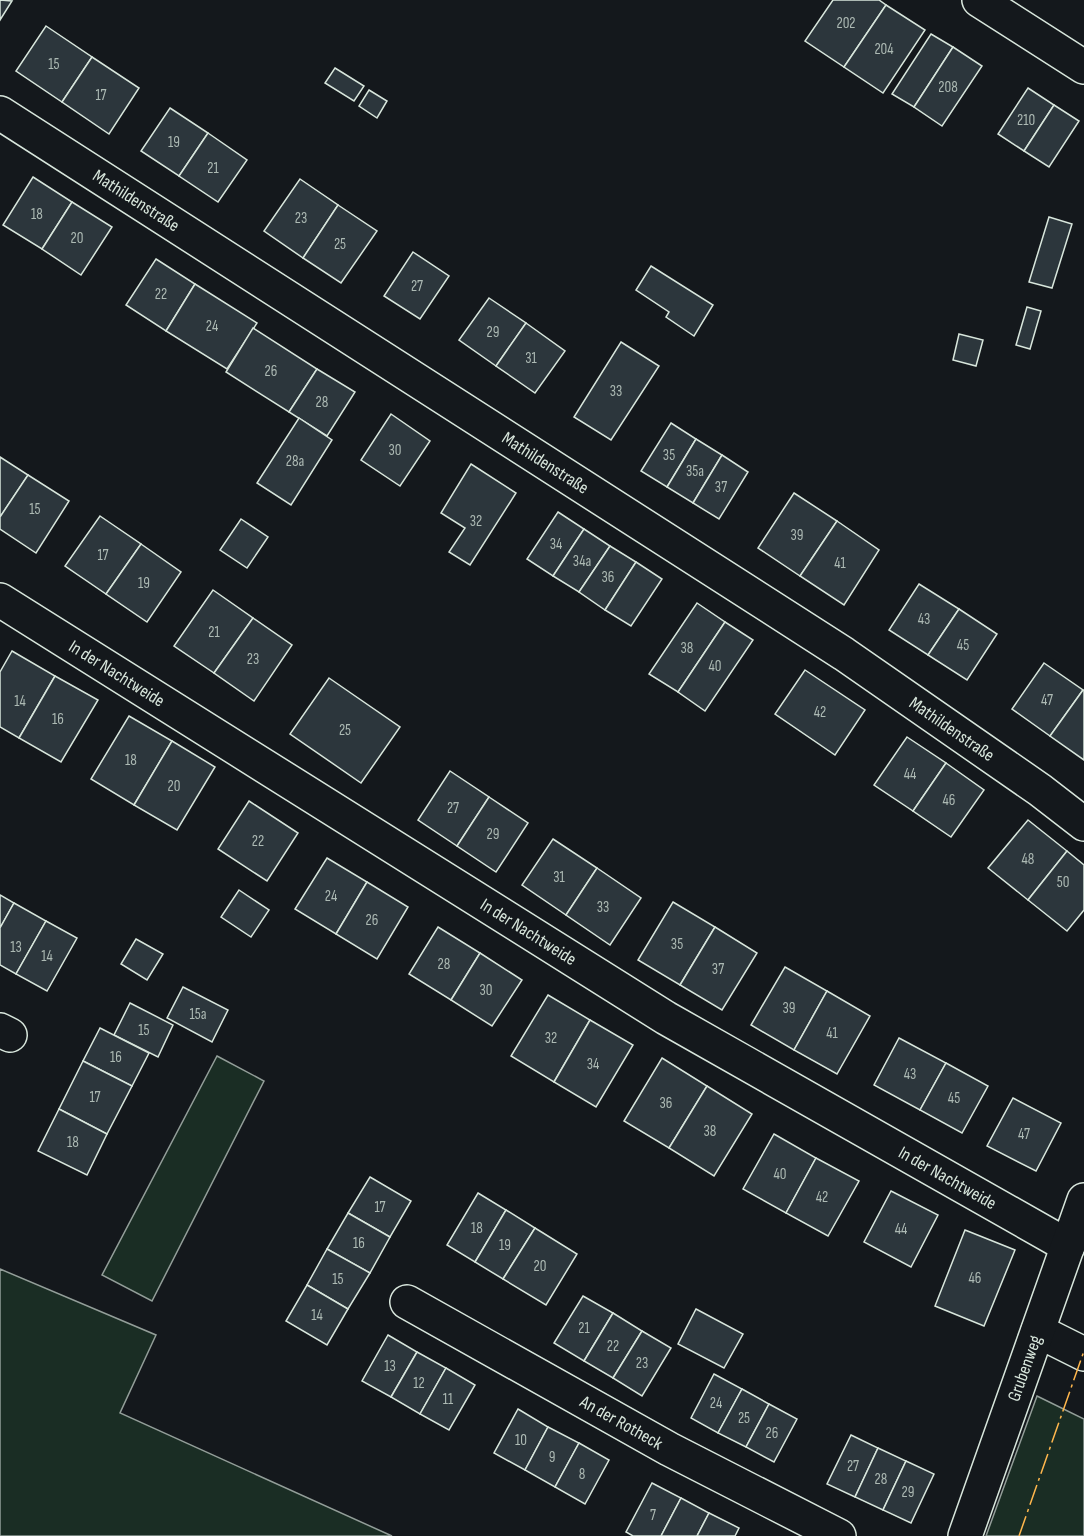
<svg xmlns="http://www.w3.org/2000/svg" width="1084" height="1536" viewBox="0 0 1084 1536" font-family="'Sofia Sans Condensed',sans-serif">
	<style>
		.green { fill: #1a2d24; stroke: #939e99; stroke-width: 1.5 }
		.building { fill: #2c363c; stroke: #d8e6dc; stroke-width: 1.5 }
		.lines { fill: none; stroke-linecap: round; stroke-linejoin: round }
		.street-casing { stroke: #d8e6dc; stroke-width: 36 }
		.secondary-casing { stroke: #d8e6dc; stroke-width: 36 }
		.street { stroke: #14181c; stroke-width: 33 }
		.secondary { stroke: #14181c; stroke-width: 33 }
		.power { stroke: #ffb74d; stroke-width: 1.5; stroke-dasharray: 21 4.5 3 4.5; stroke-linecap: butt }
		.labels { text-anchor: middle; stroke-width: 4.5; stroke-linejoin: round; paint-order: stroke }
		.number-label { font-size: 15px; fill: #adbab4 }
		.street-label { font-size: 18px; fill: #d8e6dc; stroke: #14181c }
	</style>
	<rect width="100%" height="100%" fill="#14181c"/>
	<g class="green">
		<path d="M217 1056 264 1081 152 1301 102 1275Z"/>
		<path d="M0 1269 156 1335 120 1413 392 1536H0Z"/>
		<path d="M1037 1396 1084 1419V1536H986Z"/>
	</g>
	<g class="building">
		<path d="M0 0 12 1 0 20Z"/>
		<path d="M833 0H879L886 5 844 67 805 41Z"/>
		<path d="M886 5 925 30 883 93 844 67Z"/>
		<path d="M46 26 92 57 62 102 16 71Z"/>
		<path d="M931 34 953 47 914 107 892 94Z"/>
		<path d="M953 47 982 66 942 126 914 107Z"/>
		<path d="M92 57 139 88 109 134 62 102Z"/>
		<path d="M335 68 364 86 354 101 325 83Z"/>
		<path d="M1028 88 1054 105 1024 151 998 134Z"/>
		<path d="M369 90 387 101 377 118 359 106Z"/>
		<path d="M1054 105 1079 121 1049 167 1024 151Z"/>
		<path d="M170 108 208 133 179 176 141 151Z"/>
		<path d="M208 133 247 160 218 202 179 176Z"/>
		<path d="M33 177 72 202 42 249 3 225Z"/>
		<path d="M300 179 338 205 303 258 264 231Z"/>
		<path d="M72 202 112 227 81 275 42 249Z"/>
		<path d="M338 205 377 231 341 283 303 258Z"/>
		<path d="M1049 217 1072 224 1052 288 1029 282Z"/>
		<path d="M413 252 449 276 420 319 384 296Z"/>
		<path d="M156 259 195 284 166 331 126 305Z"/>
		<path d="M651 266 713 305 694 336 666 317 669 312 636 290Z"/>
		<path d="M195 284 257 323 227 369 166 331Z"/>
		<path d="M489 298 526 323 496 366 459 340Z"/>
		<path d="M1027 307 1041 311 1030 349 1016 345Z"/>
		<path d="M526 323 565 351 535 393 496 366Z"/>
		<path d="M253 328 317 369 289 412 226 372Z"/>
		<path d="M959 334 983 340 976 366 953 360Z"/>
		<path d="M621 342 659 366 611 440 574 417Z"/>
		<path d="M317 369 355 392 327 436 289 412Z"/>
		<path d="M391 414 430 441 400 486 361 460Z"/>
		<path d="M299 418 332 440 291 505 257 483Z"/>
		<path d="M671 423 696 439 667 487 641 471Z"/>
		<path d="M696 439 722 455 693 503 667 487Z"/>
		<path d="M722 455 748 472 719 519 693 503Z"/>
		<path d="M0 457 28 475 0 517Z"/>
		<path d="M471 464 516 493 470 565 449 552 465 528 441 513Z"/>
		<path d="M28 475 69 501 36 553 0 529V517Z"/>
		<path d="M794 493 837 521 800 576 758 548Z"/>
		<path d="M558 512 584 529 553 576 527 559Z"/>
		<path d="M100 516 141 544 106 594 65 566Z"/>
		<path d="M241 519 268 537 247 568 220 550Z"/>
		<path d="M837 521 879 550 844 605 800 576Z"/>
		<path d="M584 529 610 546 579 592 553 576Z"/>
		<path d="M141 544 181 572 147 622 106 594Z"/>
		<path d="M610 546 636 562 605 610 579 592Z"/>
		<path d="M636 562 662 579 631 626 605 610Z"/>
		<path d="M919 584 959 609 928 655 889 630Z"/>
		<path d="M213 590 253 618 214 673 174 646Z"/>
		<path d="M697 603 725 622 678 692 649 674Z"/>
		<path d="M959 609 997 634 967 680 928 655Z"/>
		<path d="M253 618 292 645 254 701 214 673Z"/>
		<path d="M725 622 753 640 705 711 678 692Z"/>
		<path d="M12 651 55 676 19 738 0 727V672Z"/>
		<path d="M1044 663 1083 690 1050 736 1012 709Z"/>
		<path d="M805 670 865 710 835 755 775 714Z"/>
		<path d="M55 676 98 700 61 762 19 738Z"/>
		<path d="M329 678 400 727 361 783 290 734Z"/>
		<path d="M1083 690 1084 691V760L1050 736Z"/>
		<path d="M129 716 172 741 134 805 91 779Z"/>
		<path d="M907 737 946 763 913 811 874 785Z"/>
		<path d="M172 741 215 767 177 830 134 805Z"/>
		<path d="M946 763 984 790 951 837 913 811Z"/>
		<path d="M450 771 489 797 457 846 418 820Z"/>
		<path d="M489 797 528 823 496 872 457 846Z"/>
		<path d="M249 801 298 833 267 881 218 849Z"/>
		<path d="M1028 820 1067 851 1028 900 988 868Z"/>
		<path d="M553 839 597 868 566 915 522 885Z"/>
		<path d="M1067 851 1084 865V910L1067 931 1028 900Z"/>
		<path d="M327 858 367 882 336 934 295 909Z"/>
		<path d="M597 868 641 898 610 945 566 915Z"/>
		<path d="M367 882 408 907 377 959 336 934Z"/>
		<path d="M239 890 269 910 251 937 221 917Z"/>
		<path d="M0 895 14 903 0 928Z"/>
		<path d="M673 902 715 927 680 985 638 960Z"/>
		<path d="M14 903 46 921 16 974 0 965V928Z"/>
		<path d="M46 921 77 938 47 991 16 974Z"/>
		<path d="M438 927 480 953 451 1000 409 974Z"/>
		<path d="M715 927 757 953 722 1010 680 985Z"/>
		<path d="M136 939 163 954 147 980 121 964Z"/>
		<path d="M480 953 522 980 492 1026 451 1000Z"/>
		<path d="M785 967 827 991 794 1050 751 1025Z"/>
		<path d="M183 987 228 1010 212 1042 167 1018Z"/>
		<path d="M827 991 870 1016 837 1074 794 1050Z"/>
		<path d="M548 995 590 1020 554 1082 511 1056Z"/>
		<path d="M130 1003 173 1025 158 1057 114 1035Z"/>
		<path d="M590 1020 633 1045 596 1107 554 1082Z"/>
		<path d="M100 1028 149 1053 132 1086 83 1061Z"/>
		<path d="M899 1038 946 1063 920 1110 874 1085Z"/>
		<path d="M662 1058 707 1086 669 1148 624 1121Z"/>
		<path d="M83 1061 132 1086 107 1134 59 1109Z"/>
		<path d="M946 1063 988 1086 962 1133 920 1110Z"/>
		<path d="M707 1086 752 1114 714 1176 669 1148Z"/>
		<path d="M1013 1098 1061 1123 1036 1171 987 1146Z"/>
		<path d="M59 1109 107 1134 87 1175 38 1151Z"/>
		<path d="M774 1134 816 1158 786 1213 743 1189Z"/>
		<path d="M816 1158 859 1181 828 1236 786 1213Z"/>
		<path d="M370 1177 411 1201 390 1237 348 1213Z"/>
		<path d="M891 1191 938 1215 911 1267 864 1242Z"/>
		<path d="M478 1193 506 1210 475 1262 447 1245Z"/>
		<path d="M506 1210 535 1228 503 1279 475 1262Z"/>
		<path d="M348 1213 390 1237 370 1273 327 1249Z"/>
		<path d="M535 1228 577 1254 546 1305 503 1279Z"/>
		<path d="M965 1230 1015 1250 984 1326 935 1306Z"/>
		<path d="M327 1249 370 1273 348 1309 307 1285Z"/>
		<path d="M307 1285 348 1309 327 1345 286 1321Z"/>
		<path d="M583 1296 613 1313 584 1361 554 1343Z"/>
		<path d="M696 1309 743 1334 724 1368 678 1344Z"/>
		<path d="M613 1313 642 1331 613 1378 584 1361Z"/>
		<path d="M642 1331 671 1348 642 1396 613 1378Z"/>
		<path d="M388 1335 417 1352 391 1397 362 1381Z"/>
		<path d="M417 1352 446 1368 420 1414 391 1397Z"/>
		<path d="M446 1368 475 1385 449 1430 420 1414Z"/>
		<path d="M714 1374 742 1389 718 1433 691 1418Z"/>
		<path d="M742 1389 769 1404 746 1447 718 1433Z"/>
		<path d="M769 1404 797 1419 774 1462 746 1447Z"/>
		<path d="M518 1409 548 1427 525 1470 494 1453Z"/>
		<path d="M548 1427 579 1443 555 1487 525 1470Z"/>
		<path d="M851 1435 878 1448 855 1497 827 1484Z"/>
		<path d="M579 1443 609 1460 585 1504 555 1487Z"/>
		<path d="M878 1448 906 1461 883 1510 855 1497Z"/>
		<path d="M906 1461 934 1474 911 1523 883 1510Z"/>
		<path d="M652 1483 681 1498 661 1536H633L626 1532Z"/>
		<path d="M681 1498 709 1513 697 1536H661Z"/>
		<path d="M709 1513 739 1528 735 1536H697Z"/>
	</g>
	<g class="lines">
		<defs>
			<g id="street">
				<path id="s1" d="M0 113 844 654 1040 790 1084 824"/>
				<path id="s2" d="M0 600 666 1018 1068 1246"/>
				<path d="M0 1030 10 1035"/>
				<path id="s3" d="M407 1302 669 1449 839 1536"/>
				<path d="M1038 1331 1084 1354"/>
				<path id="s4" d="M965 1536 1084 1200"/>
			</g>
			<path id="secondary" d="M979 0 1084 67"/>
		</defs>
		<use href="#street" class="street-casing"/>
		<use href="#secondary" class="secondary-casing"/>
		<use href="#street" class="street"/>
		<use href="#secondary" class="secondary"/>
		<path class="power" d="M1019 1536 1084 1351"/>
	</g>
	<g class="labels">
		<g class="number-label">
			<text x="846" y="28">202</text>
			<text x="884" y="54">204</text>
			<text x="54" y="69">15</text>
			<text x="948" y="92">208</text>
			<text x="101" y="100">17</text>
			<text x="1026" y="125">210</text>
			<text x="174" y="147">19</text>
			<text x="213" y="173">21</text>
			<text x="37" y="219">18</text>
			<text x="301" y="223">23</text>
			<text x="77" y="243">20</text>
			<text x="340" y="249">25</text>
			<text x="417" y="291">27</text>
			<text x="161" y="299">22</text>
			<text x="212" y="331">24</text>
			<text x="493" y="337">29</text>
			<text x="531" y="363">31</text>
			<text x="271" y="376">26</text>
			<text x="616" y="396">33</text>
			<text x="322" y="407">28</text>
			<text x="395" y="455">30</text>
			<text x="669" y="460">35</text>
			<text x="295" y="466">28a</text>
			<text x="695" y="476">35a</text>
			<text x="721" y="492">37</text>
			<text x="35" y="514">15</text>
			<text x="476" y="526">32</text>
			<text x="797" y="540">39</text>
			<text x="556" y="549">34</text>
			<text x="103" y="560">17</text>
			<text x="582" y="566">34a</text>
			<text x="840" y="568">41</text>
			<text x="608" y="582">36</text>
			<text x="144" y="588">19</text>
			<text x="924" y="624">43</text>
			<text x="214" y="637">21</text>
			<text x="963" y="650">45</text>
			<text x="687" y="653">38</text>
			<text x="253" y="664">23</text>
			<text x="715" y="671">40</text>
			<text x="1047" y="705">47</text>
			<text x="20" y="706">14</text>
			<text x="820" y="717">42</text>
			<text x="58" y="724">16</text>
			<text x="345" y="735">25</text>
			<text x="131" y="765">18</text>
			<text x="910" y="779">44</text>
			<text x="174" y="791">20</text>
			<text x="949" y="805">46</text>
			<text x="453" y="813">27</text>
			<text x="493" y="839">29</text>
			<text x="258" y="846">22</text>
			<text x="1028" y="864">48</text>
			<text x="559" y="882">31</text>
			<text x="1063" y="887">50</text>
			<text x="331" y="901">24</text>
			<text x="603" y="912">33</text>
			<text x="372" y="925">26</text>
			<text x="677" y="949">35</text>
			<text x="16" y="952">13</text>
			<text x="47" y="961">14</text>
			<text x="444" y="969">28</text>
			<text x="718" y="974">37</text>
			<text x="486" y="995">30</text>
			<text x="789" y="1013">39</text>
			<text x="198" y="1019">15a</text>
			<text x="144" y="1035">15</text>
			<text x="832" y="1038">41</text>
			<text x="551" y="1043">32</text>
			<text x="116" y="1062">16</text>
			<text x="593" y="1069">34</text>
			<text x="910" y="1079">43</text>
			<text x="95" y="1102">17</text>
			<text x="954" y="1103">45</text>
			<text x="666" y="1108">36</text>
			<text x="710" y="1136">38</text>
			<text x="1024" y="1139">47</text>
			<text x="73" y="1147">18</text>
			<text x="780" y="1179">40</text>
			<text x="822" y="1202">42</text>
			<text x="380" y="1212">17</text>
			<text x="477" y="1233">18</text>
			<text x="901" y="1234">44</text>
			<text x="359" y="1248">16</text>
			<text x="505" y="1250">19</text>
			<text x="540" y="1271">20</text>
			<text x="975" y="1283">46</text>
			<text x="338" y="1284">15</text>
			<text x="317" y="1320">14</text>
			<text x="584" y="1333">21</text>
			<text x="613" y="1351">22</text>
			<text x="642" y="1368">23</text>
			<text x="390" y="1371">13</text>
			<text x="419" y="1388">12</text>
			<text x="448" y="1404">11</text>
			<text x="716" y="1408">24</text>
			<text x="744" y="1423">25</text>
			<text x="772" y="1438">26</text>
			<text x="521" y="1445">10</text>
			<text x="552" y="1462">9</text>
			<text x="853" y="1471">27</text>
			<text x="582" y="1479">8</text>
			<text x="881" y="1484">28</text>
			<text x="908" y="1497">29</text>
			<text x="653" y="1520">7</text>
		</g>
		<g class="street-label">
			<text dy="6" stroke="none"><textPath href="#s1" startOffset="162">Mathildenstraße</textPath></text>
			<text dy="6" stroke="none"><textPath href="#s1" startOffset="648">Mathildenstraße</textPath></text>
			<text dy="6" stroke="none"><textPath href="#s2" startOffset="138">In der Nachtweide</textPath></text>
			<text dy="6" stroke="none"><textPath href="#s1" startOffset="1134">Mathildenstraße</textPath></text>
			<text dy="6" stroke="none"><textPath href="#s2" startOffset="624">In der Nachtweide</textPath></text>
			<text dy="6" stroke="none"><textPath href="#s2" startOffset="1110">In der Nachtweide</textPath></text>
			<text dy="6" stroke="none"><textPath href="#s4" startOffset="178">Grubenweg</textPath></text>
			<text dy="6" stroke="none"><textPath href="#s3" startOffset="246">An der Rotheck</textPath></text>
		</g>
	</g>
</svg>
